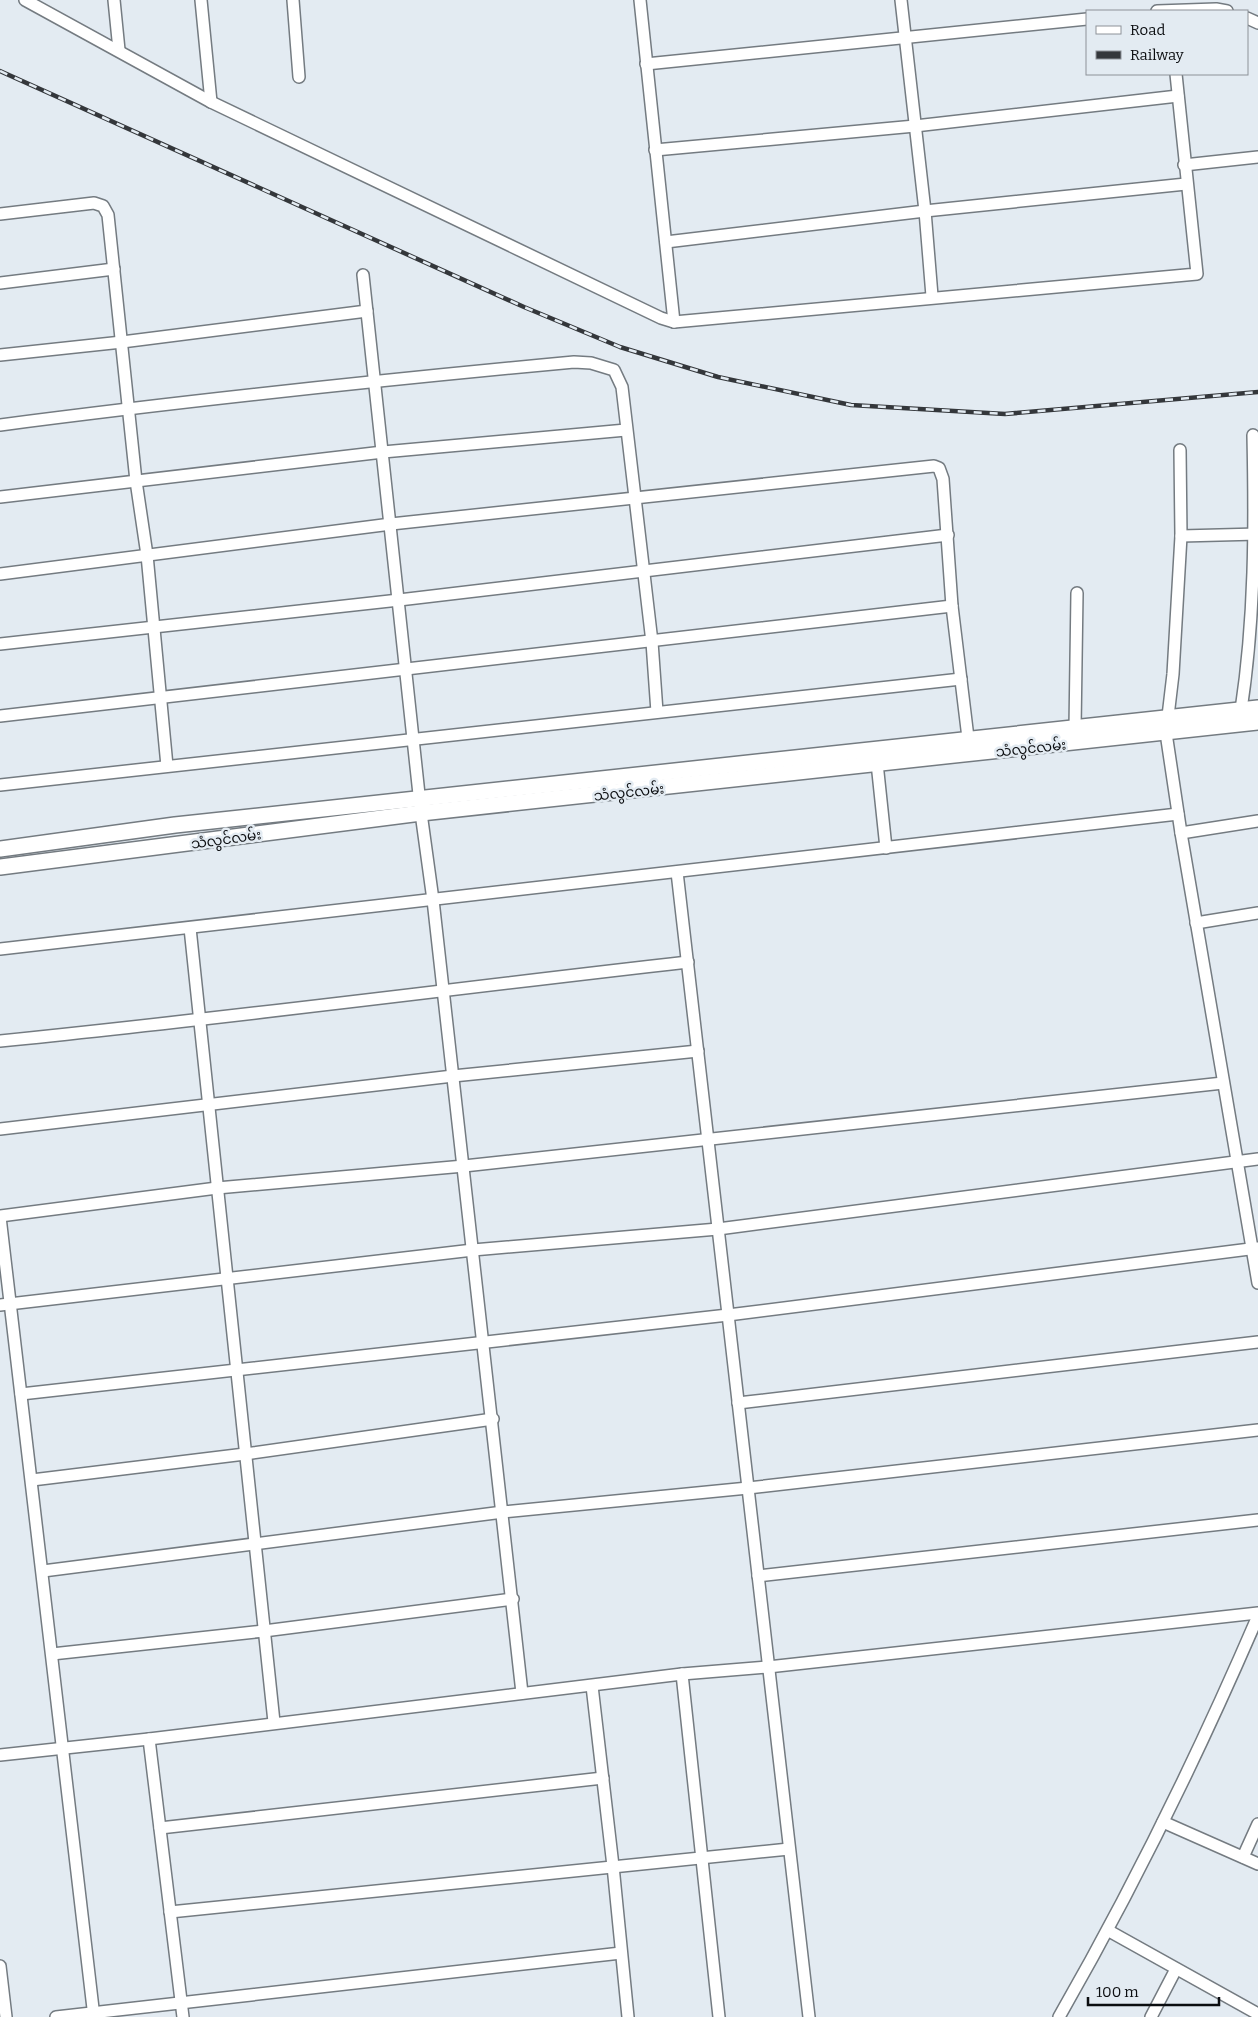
<svg xmlns="http://www.w3.org/2000/svg" width="1258" height="2017" viewBox="0 0 1258 2017" font-family="Bitter,'Noto Sans Myanmar',serif">
	<style>
		.lines { fill: none; stroke-linecap: round; stroke-linejoin: round }
		.minor-casing { stroke: #747b81; stroke-width: 14 }
		.major-casing { stroke: #747b81; stroke-width: 18 }
		.minor { stroke: #fff; stroke-width: 11 }
		.major { stroke: #fff; stroke-width: 15 }
		.rail-casing { stroke: #34373b; stroke-width: 4.5 }
		.rail { stroke: #e3ebf2; stroke-width: 2.5; stroke-dasharray: 8; stroke-linecap: butt }
		.labels { text-anchor: middle; stroke-width: 5; stroke-linejoin: round; paint-order: stroke }
		.street-label { font-size: 14px; fill: #0b0d10; stroke: #e3ebf2 }
	</style>
	<rect width="100%" height="100%" fill="#e3ebf2"/>
	<g class="lines">
		<defs>
			<g id="minor">
				<path d="M25 0 211 102 661 318 674 322 1197 274 1176 74"/>
				<path d="M114 0 119 50"/>
				<path d="M201 0 211 102"/>
				<path d="M293 0 299 77"/>
				<path d="M640 0 674 322"/>
				<path d="M901 0 925 211 932 296"/>
				<path d="M1157 11 1216 9 1227 11"/>
				<path d="M1247 18 1258 23"/>
				<path d="M646 64 1087 19"/>
				<path d="M655 150 915 126 1178 96"/>
				<path d="M1184 165 1258 157"/>
				<path d="M0 214 94 203 103 206 108 215 136 481 147 555 167 766"/>
				<path d="M666 242 925 211 1186 184"/>
				<path d="M363 275 421 813 433 900 522 1693"/>
				<path d="M0 283 114 269"/>
				<path d="M0 355 122 342 367 311"/>
				<path d="M0 425C191 400 382 380 574 362L591 363 614 370 622 387 652 642 657 712"/>
				<path d="M1180 450 1181 536 1173 674 1166 733 1181 833 1258 1283"/>
				<path d="M0 497 383 452 626 430"/>
				<path d="M1181 536 1258 534"/>
				<path d="M0 574 391 524 934 466 939 468 943 479 952 606 969 746"/>
				<path d="M0 644 399 600 948 535"/>
				<path d="M1241 710C1255 618 1255 527 1253 435"/>
				<path d="M0 716 952 606"/>
				<path d="M1075 728 1077 593"/>
				<path d="M877 763 886 848"/>
				<path d="M0 785 961 679"/>
				<path d="M1181 833 1258 821"/>
				<path d="M677 872 809 2017"/>
				<path d="M1196 923 1258 913"/>
				<path d="M190 928 274 1722"/>
				<path d="M0 949 1178 814"/>
				<path d="M0 1041C230 1018 458 988 688 962"/>
				<path d="M0 1129 453 1076 698 1051"/>
				<path d="M0 1216 217 1188 464 1166 1223 1083"/>
				<path d="M0 1217 94 2017"/>
				<path d="M0 1305 473 1250 718 1229 1258 1159"/>
				<path d="M21 1394 728 1315 1258 1248"/>
				<path d="M738 1403 1258 1342"/>
				<path d="M32 1480 245 1454 493 1419"/>
				<path d="M43 1571 503 1512 748 1488 1258 1430"/>
				<path d="M758 1576 1258 1520"/>
				<path d="M52 1654 264 1631 513 1599"/>
				<path d="M682 1674 719 2017"/>
				<path d="M592 1686 613 1866 628 2017"/>
				<path d="M149 1739 183 2017"/>
				<path d="M0 1755 149 1739 682 1674 768 1667 1258 1613"/>
				<path d="M1163 1822 1258 1864"/>
				<path d="M160 1828 603 1778"/>
				<path d="M1243 1857 1258 1824"/>
				<path d="M170 1912 789 1849"/>
				<path d="M1109 1931 1258 2014"/>
				<path d="M0 1966 6 2017"/>
				<path d="M56 2017 621 1953"/>
				<path d="M1059 2017C1133 1888 1199 1753 1258 1616"/>
				<path d="M1151 2017 1176 1969"/>
			</g>
			<g id="major">
				<path d="M0 849 175 825 1258 708"/>
				<path d="M0 867 421 813 1258 722"/>
			</g>
		</defs>
		<use href="#minor" class="minor-casing"/>
		<use href="#major" class="major-casing"/>
		<use href="#minor" class="minor"/>
		<use href="#major" class="major"/>
		<defs>
			<path id="rail" d="M0 71 524 307 620 347 718 377 851 405 1005 414 1258 392"/>
		</defs>
		<use href="#rail" class="rail-casing"/>
		<use href="#rail" class="rail"/>
	</g>
	<g class="labels">
		<g class="street-label">
			<text transform="translate(1031 748) rotate(-6)" y="5">သံလွင်လမ်း</text>
			<text transform="translate(629 792) rotate(-6)" y="5">သံလွင်လမ်း</text>
			<text transform="translate(226 839) rotate(-8)" y="5">သံလွင်လမ်း</text>
		</g>
	</g>
	<rect x="1086" y="10" width="162" height="65" fill="#e3ebf2" stroke="#8d9298"/>
	<rect x="1096" y="26" width="25" height="8" fill="#ffffff" stroke="#8d9298"/>
	<text x="1130" y="35" font-size="15" fill="#0b0d10">Road</text>
	<rect x="1096" y="51" width="25" height="8" fill="#34373b" stroke="#8d9298"/>
	<text x="1130" y="60" font-size="15" fill="#0b0d10">Railway</text>
	<path d="M1088 1997v8h131v-8" fill="none" stroke="#0b0d10" stroke-width="2.5"/>
	<text x="1096" y="1997" font-size="15" fill="#0b0d10" stroke="#e3ebf2" stroke-width="4" paint-order="stroke">100 m</text>
</svg>
